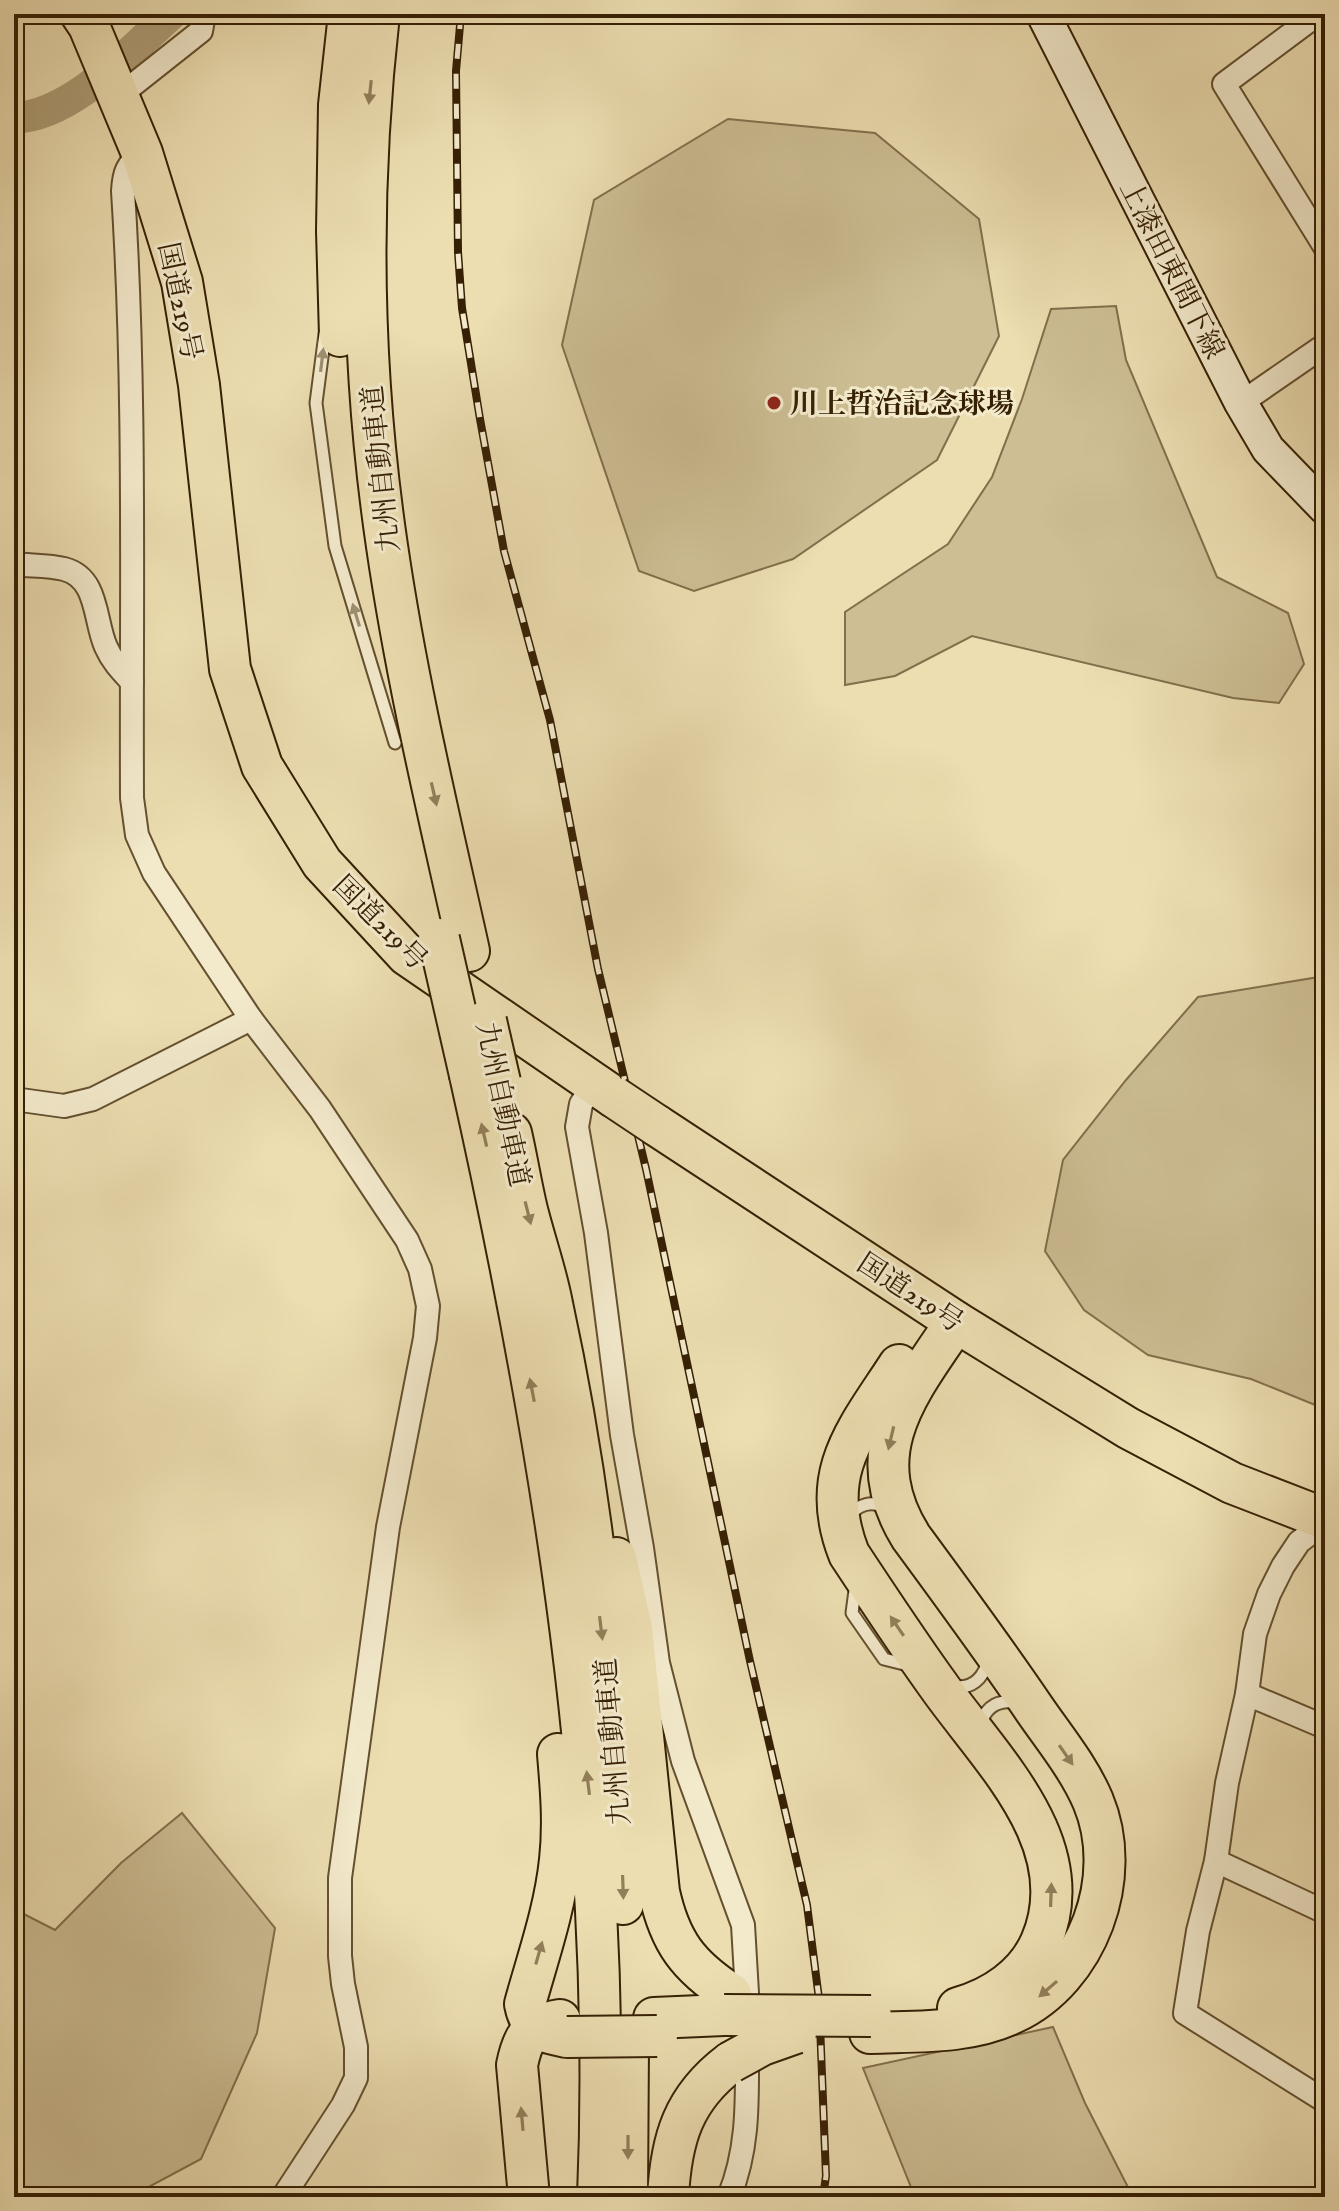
<svg xmlns="http://www.w3.org/2000/svg" width="1339" height="2211" viewBox="0 0 1339 2211" font-family="'IM FELL English','Noto Serif JP',serif">
	<style>
		.green { fill: #cdbe94; stroke: #826f4c; stroke-width: 2 }
		.lines { fill: none; stroke-linecap: round; stroke-linejoin: round }
		.river { stroke: #ae9d76; stroke-width: 32 }
		.lane-casing { stroke: #64502f; stroke-width: 15 }
		.street-casing { stroke: #64502f; stroke-width: 26 }
		.secondary-casing { stroke: #362004; stroke-width: 36 }
		.highway-casing { stroke: #362004; stroke-width: 44 }
		.lane { stroke: #f3eacc; stroke-width: 11 }
		.street { stroke: #f3eacc; stroke-width: 22 }
		.secondary { stroke: #f3eacc; stroke-width: 32 }
		.highway { stroke: #ecdeb1; stroke-width: 40 }
		.rail-casing { stroke: #362004; stroke-width: 8 }
		.rail { stroke: #f3eacc; stroke-width: 5; stroke-dasharray: 15; stroke-linecap: butt }
		.highway-bridge-casing { stroke: #362004; stroke-width: 44; stroke-linecap: butt }
		.highway-bridge { stroke: #ecdeb1; stroke-width: 40 }
		.oneway { fill: #917f5a }
		.oneway2 { fill: #9e8f72 }
		.poi-dot { fill: #8f2418; stroke: #f3eacc; stroke-width: 3 }
		.labels { text-anchor: middle; stroke-width: 6; stroke-linejoin: round; paint-order: stroke }
		.street-label { font-size: 28px; fill: #362004; stroke: #f3eacc }
		.poi-label { font-size: 28px; font-weight: bold; fill: #362004; stroke: #f3eacc; text-anchor: start }
	</style>
	<rect width="100%" height="100%" fill="#ecdeb1"/>
	<filter id="stains"><feTurbulence type="fractalNoise" baseFrequency=".0025" numOctaves="4"/><feColorMatrix values="0 0 0 0 .2 0 0 0 0 .09 0 0 0 0 .02 0 0 0 .5 -.17"/></filter>
	<radialGradient id="worn" r=".72"><stop offset=".6" stop-color="#630" stop-opacity="0"/><stop offset="1" stop-color="#630" stop-opacity=".3"/></radialGradient>
	<g class="green">
		<path d="M728 119 875 133 979 219 999 336 937 460 793 559 694 591 639 571 562 345 594 200Z"/>
		<path d="M1116 306 1126 360 1217 577 1288 613 1304 664 1279 703 1233 698 972 636 895 676 845 685V612L948 544 992 477 1022 399 1051 309Z"/>
		<path d="M1325 976V1409L1251 1379 1148 1355 1084 1310 1045 1251 1063 1160 1126 1080 1198 997Z"/>
		<path d="M182 1813 275 1928 257 2033 201 2159 130 2197H14V1909L55 1930 121 1863Z"/>
		<path d="M1053 2027 1085 2103 1133 2197H915L863 2068Z"/>
	</g>
	<g class="lines">
		<path class="river" d="M14 118C72 116 130 51 171 14"/>
		<defs>
			<g id="lane">
				<path d="M325 334 316 403 335 546 395 743"/>
				<path d="M849 1516C859 1504 872 1500 886 1508"/>
				<path d="M856 1583 852 1613 884 1659 912 1666"/>
				<path d="M952 1686C971 1690 983 1679 988 1661"/>
				<path d="M981 1724C986 1705 1000 1699 1019 1703"/>
			</g>
			<g id="street">
				<path d="M1318 14 1224 84 1325 247"/>
				<path d="M119 96 201 31 204 14"/>
				<path d="M142 153C127 164 124 173 123 191 136 393 131 595 132 798L137 835 154 873 251 1019 320 1109 407 1240 420 1269 428 1306 425 1338 388 1527 340 1878V1956L343 1984 356 2047V2078L343 2105 283 2197"/>
				<path d="M1241 403 1325 345"/>
				<path d="M14 564C30 566 49 565 64 569 99 578 94 621 106 647 112 661 122 671 132 682"/>
				<path d="M594 1084 581 1104 577 1127 596 1233 622 1435 642 1548 658 1663 683 1761 743 1925 748 2010"/>
				<path d="M14 1099 64 1106 93 1099 251 1019"/>
				<path d="M1325 1522 1299 1542 1283 1566 1269 1594 1255 1634 1247 1694 1227 1783 1216 1861 1198 1931 1185 2013 1325 2101"/>
				<path d="M1247 1694 1325 1727"/>
				<path d="M1216 1861 1325 1912"/>
				<path d="M729 2197C749 2148 747 2100 747 2049"/>
			</g>
			<path id="secondary" d="M1043 14 1241 403 1268 449 1325 508"/>
			<g id="highway">
				<path d="M81 14 89 26 142 153 182 282 199 385 230 669 262 766 322 863 407 955 614 1097"/>
				<path d="M379 14C359 191 361 370 387 546 407 683 439 816 469 951"/>
				<path d="M340 336 337 231 339 105 349 14"/>
				<path d="M470 1075C552 1442 614 1820 598 2197"/>
				<path d="M656 1125 956 1322 1128 1428 1232 1483 1325 1519"/>
				<path d="M511 1133C517 1159 521 1185 527 1210 535 1242 546 1272 552 1304 594 1498 615 1705 623 1904"/>
				<path d="M899 1365C857 1430 817 1473 849 1554 878 1598 907 1642 938 1685 990 1759 1083 1844 1041 1942 1026 1976 994 1998 958 2008"/>
				<path d="M616 1558 632 1629 659 1892C670 1942 688 1966 731 1994"/>
				<path d="M558 1754C561 1789 564 1824 560 1860 555 1909 538 1957 525 2004 530 2030 543 2032 567 2037"/>
				<path d="M654 2018 724 2015"/>
				<path d="M870 2033C918 2031 969 2034 1013 2013 1088 1978 1125 1877 1093 1801 1079 1768 1055 1739 1035 1710 995 1651 953 1594 911 1537 858 1452 908 1393 956 1322"/>
				<path d="M529 2197 517 2065C523 2036 530 2025 560 2020"/>
				<path d="M627 2197 628 2043"/>
				<path d="M668 2197C671 2139 683 2098 731 2062"/>
			</g>
		</defs>
		<use href="#lane" class="lane-casing"/>
		<use href="#street" class="street-casing"/>
		<use href="#secondary" class="secondary-casing"/>
		<use href="#highway" class="highway-casing"/>
		<use href="#lane" class="lane"/>
		<use href="#street" class="street"/>
		<use href="#secondary" class="secondary"/>
		<use href="#highway" class="highway"/>
		<defs>
			<path id="rail" d="M461 14 456 71 458 252 462 308 480 419 504 551 550 720 598 969 646 1169 750 1661 807 1905 819 1999 826 2176 823 2197"/>
		</defs>
		<use href="#rail" class="rail-casing"/>
		<use href="#rail" class="rail"/>
		<defs>
			<g id="highway-bridge">
				<path d="M439 939 470 1075"/>
				<path d="M486 1021 500 1082"/>
				<path d="M614 1097 656 1125"/>
				<path d="M724 2015 871 2016"/>
				<path d="M567 2037 657 2036"/>
				<path d="M731 2062 762 2045 796 2033"/>
			</g>
		</defs>
		<use href="#highway-bridge" class="highway-bridge-casing"/>
		<use href="#highway-bridge" class="highway-bridge"/>
	</g>
	<defs><path id="oneway-solid" d="M-6-.8H1V-3.2L6.5 0L1 3.2V.8H-6Z" transform="scale(2)"/></defs>
	<g class="oneway">
		<use href="#oneway-solid" transform="translate(370 92) rotate(96)"/>
		<use href="#oneway-solid" transform="translate(434 794) rotate(77)"/>
		<use href="#oneway-solid" transform="translate(484 1135) rotate(-103)"/>
		<use href="#oneway-solid" transform="translate(528 1213) rotate(76)"/>
		<use href="#oneway-solid" transform="translate(532 1390) rotate(-101)"/>
		<use href="#oneway-solid" transform="translate(891 1438) rotate(103)"/>
		<use href="#oneway-solid" transform="translate(897 1626) rotate(-124)"/>
		<use href="#oneway-solid" transform="translate(601 1628) rotate(83)"/>
		<use href="#oneway-solid" transform="translate(1066 1755) rotate(55)"/>
		<use href="#oneway-solid" transform="translate(588 1783) rotate(-97)"/>
		<use href="#oneway-solid" transform="translate(623 1887) rotate(88)"/>
		<use href="#oneway-solid" transform="translate(1051 1895) rotate(-88)"/>
		<use href="#oneway-solid" transform="translate(539 1953) rotate(-74)"/>
		<use href="#oneway-solid" transform="translate(1048 1989) rotate(139)"/>
		<use href="#oneway-solid" transform="translate(522 2119) rotate(-95)"/>
		<use href="#oneway-solid" transform="translate(628 2147) rotate(90)"/>
	</g>
	<g class="oneway2">
		<use href="#oneway-solid" transform="translate(322 360) rotate(-83)"/>
		<use href="#oneway-solid" transform="translate(356 615) rotate(-107)"/>
	</g>
	<circle class="poi-dot" cx="774" cy="403" r="8"/>
	<g class="labels">
		<g class="street-label">
			<text transform="translate(1173 269) rotate(63)" y="10">上漆田東間下線</text>
			<text transform="translate(181 301) rotate(78)" y="10">国道219号</text>
			<text transform="translate(380 469) rotate(-96)" y="10">九州自動車道</text>
			<text transform="translate(381 922) rotate(45)" y="10">国道219号</text>
			<text transform="translate(504 1104) rotate(78)" y="10">九州自動車道</text>
			<text transform="translate(911 1292) rotate(33)" y="10">国道219号</text>
			<text transform="translate(612 1742) rotate(-95)" y="10">九州自動車道</text>
		</g>
		<g class="poi-label">
			<text x="790" y="413">川上哲治記念球場</text>
		</g>
	</g>
	<rect width="1339" height="2211" fill="none" stroke="#ecdeb1" stroke-width="48"/>
	<rect x="16" y="16" width="1307" height="2179" fill="none" stroke="#362004" stroke-width="4"/>
	<rect x="24" y="24" width="1291" height="2163" fill="none" stroke="#362004" stroke-width="2"/>
	<rect width="100%" height="100%" filter="url(#stains)"/>
	<rect width="100%" height="100%" fill="url(#worn)"/>
</svg>
